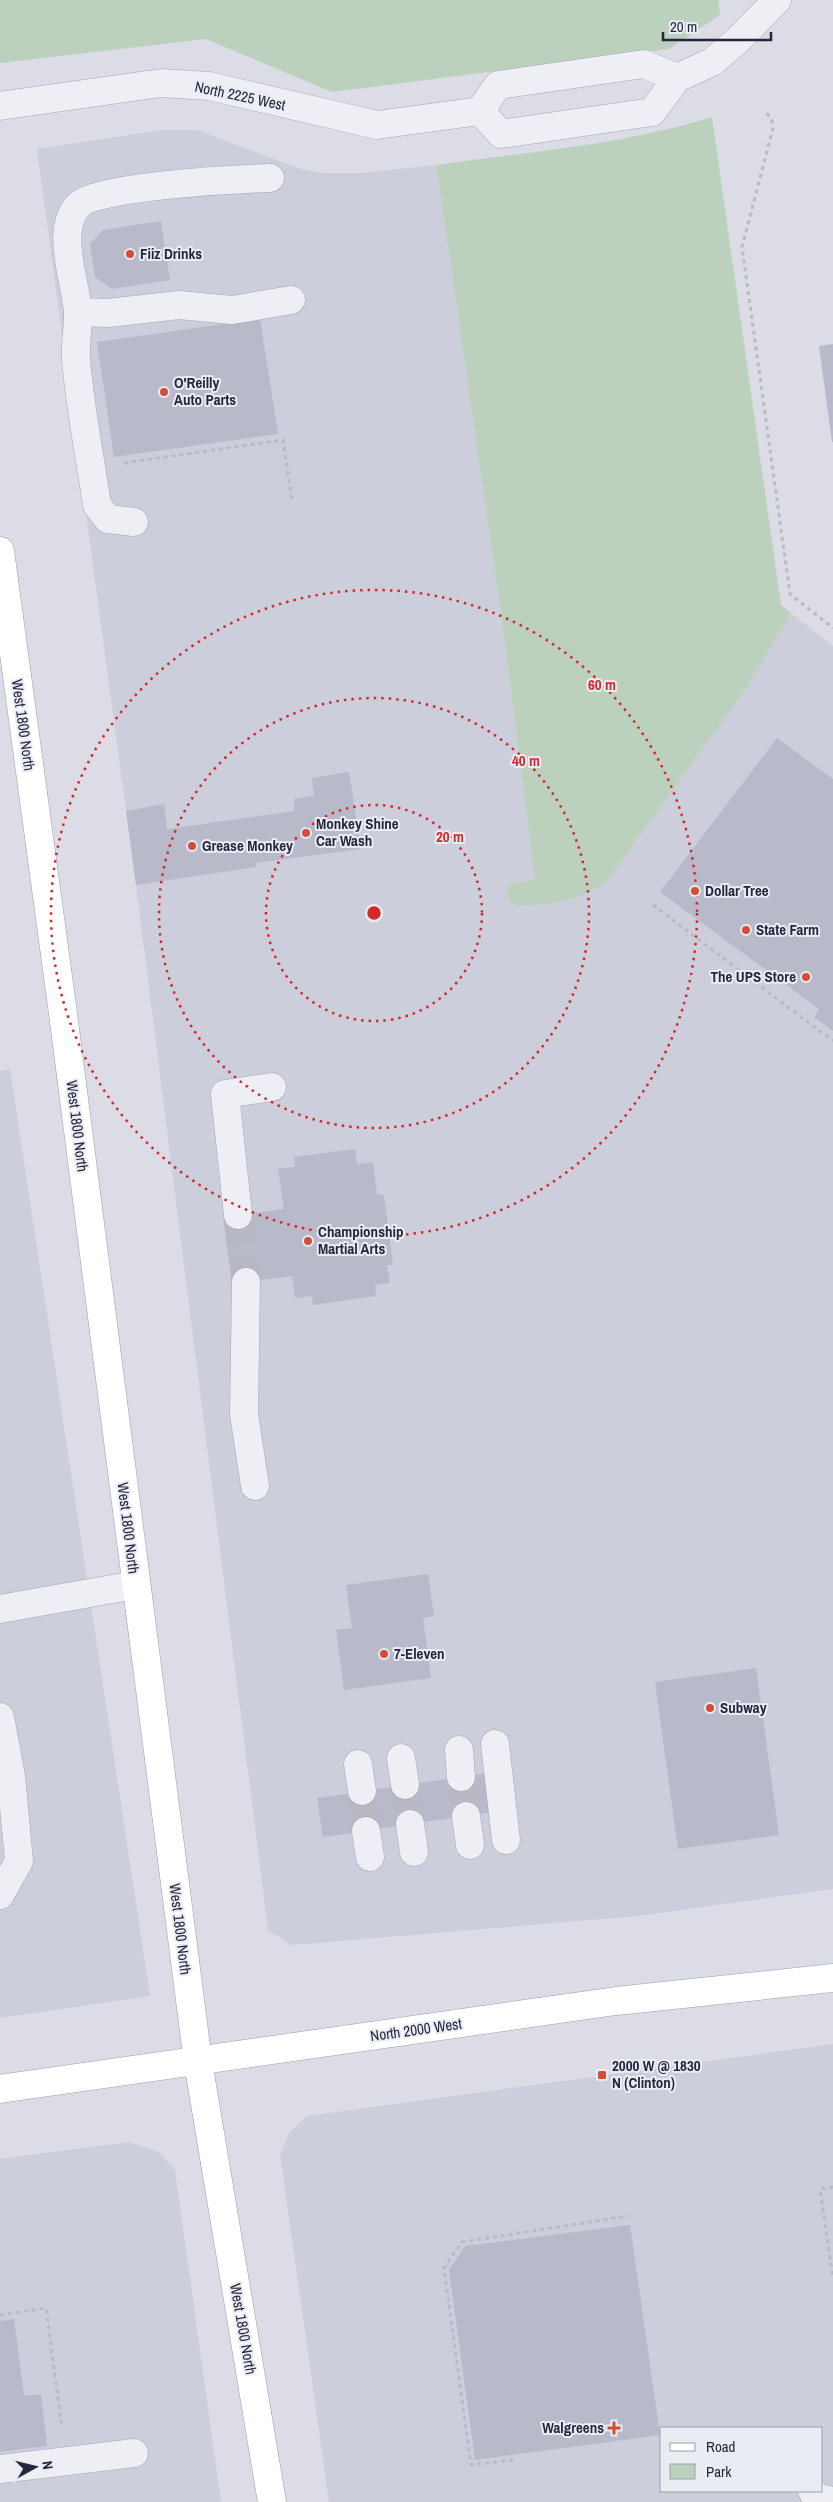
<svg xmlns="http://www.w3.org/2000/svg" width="833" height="2502" viewBox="0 0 833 2502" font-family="'Archivo Narrow',sans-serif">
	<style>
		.built { fill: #cdcedc; fill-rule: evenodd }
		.green { fill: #bcd1bd }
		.building { fill: #b8bac9 }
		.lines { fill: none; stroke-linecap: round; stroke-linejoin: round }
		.minor-tunnel { stroke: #b7b8c4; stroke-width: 28; stroke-dasharray: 28 14; stroke-linecap: butt }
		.minor-casing { stroke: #a4a6b3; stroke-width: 29 }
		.major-casing { stroke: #9a9db3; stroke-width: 29 }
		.path { stroke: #babac5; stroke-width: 3; stroke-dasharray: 4 4; stroke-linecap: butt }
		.minor { stroke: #eeeef5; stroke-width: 28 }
		.major { stroke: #fff; stroke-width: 28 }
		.ring { fill: none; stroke: #d62828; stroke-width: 2.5; stroke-dasharray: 2.5 5 }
		.poi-dot { fill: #d34d38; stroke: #eaecf4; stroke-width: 2 }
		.labels { text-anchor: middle; stroke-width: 4; stroke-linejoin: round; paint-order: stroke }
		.street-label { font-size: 15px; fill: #25273d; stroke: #eaecf4 }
		.poi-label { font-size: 15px; font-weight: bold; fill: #25273d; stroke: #eaecf4; text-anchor: start }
		.centre { fill: #d62828; stroke: #eaecf4; stroke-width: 2.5 }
		.ring-label { font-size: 15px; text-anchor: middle; font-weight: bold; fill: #d62828; stroke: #eaecf4; stroke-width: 4; stroke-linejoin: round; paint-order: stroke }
	</style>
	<rect width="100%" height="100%" fill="#dbdce6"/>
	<g class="built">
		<path d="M161 130H197L301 169 322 173H361L436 165 500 607 535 880 513 883 607 881 746 689 791 613 833 646V1889L638 1916 291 1945 268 1930 136 885 37 149Z"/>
		<path d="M10 1069 150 1996 0 2018V1071Z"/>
		<path d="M833 2044V2502H329L280 2154 289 2133 307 2116ZM662 2428H822V2491H662Z"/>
		<path d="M128 2142 158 2152 175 2170 221 2502H0V2159Z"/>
	</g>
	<g class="green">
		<path d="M0 0H718L720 15 669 49 332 92 206 39 0 63Z"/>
		<path d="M712 117 781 605 791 613 746 689 607 881C579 900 548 907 514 905L508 899 507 889 513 883 535 880 500 607 436 165C527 152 623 145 712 117Z"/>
	</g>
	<g class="building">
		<path d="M161 221 170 280 112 289 95 277 90 244 103 230Z"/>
		<path d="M260 319 278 434 114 457 97 342Z"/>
		<path d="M833 344V442H832L819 346Z"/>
		<path d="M777 738 833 779V1031L814 1017 819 1009 660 892Z"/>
		<path d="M349 772 361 849 256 863V867L136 885 126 811 164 804 167 829 294 811V799L314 796 312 778Z"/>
		<path d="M355 1149 357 1164 373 1162 377 1194 384 1195 393 1265H387L390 1283 375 1285 376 1296 313 1305 312 1296 295 1298 292 1276 232 1284 223 1217 284 1209 278 1169 295 1167 294 1157Z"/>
		<path d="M428 1574 434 1616 423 1618 431 1678 344 1690 336 1630 352 1628 346 1585Z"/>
		<path d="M756 1668 779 1835 678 1849 655 1682Z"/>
		<path d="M487 1773 492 1812 323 1837 317 1798Z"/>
		<path d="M630 2225 660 2435 475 2460 449 2270 465 2246Z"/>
		<path d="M14 2319 24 2396 41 2394 47 2446 0 2452V2321Z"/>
	</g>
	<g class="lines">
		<g class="minor-tunnel">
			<path d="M238 1215 246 1282"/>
			<path d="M461 1777 466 1816"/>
			<path d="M405 1785 410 1824"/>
			<path d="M362 1791 366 1831"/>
		</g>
		<defs>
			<g id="minor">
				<path d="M0 106 161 83 209 86 377 125 480 111 498 85 644 64 677 78"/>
				<path d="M480 111 501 134 652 112 677 78 712 62 739 39 777 0"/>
				<path d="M78 312 108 313 179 305 232 310 291 300"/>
				<path d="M134 522 108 519 97 505C90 457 80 408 76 359 75 344 78 329 78 314 77 284 53 228 80 204 101 186 237 179 270 178"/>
				<path d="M238 1215 225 1094 272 1087"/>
				<path d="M246 1282 244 1414 255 1486"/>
				<path d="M0 1609 135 1585"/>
				<path d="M0 1717 11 1776 19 1861 0 1895"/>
				<path d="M495 1744 506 1840"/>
				<path d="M459 1750 461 1777"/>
				<path d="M401 1758 405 1785"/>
				<path d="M358 1764 362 1791"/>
				<path d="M466 1816 470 1845"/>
				<path d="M410 1824 414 1852"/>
				<path d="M366 1831 370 1857"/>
				<path d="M0 2469 134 2453"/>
				<path d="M812 2491 817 2498 833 2501"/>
			</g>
			<g id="major">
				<path d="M0 551 62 1006 198 2062 272 2502"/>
				<path d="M0 2089 616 2001 833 1978"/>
			</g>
		</defs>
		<use href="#minor" class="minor-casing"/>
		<use href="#major" class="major-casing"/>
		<g class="path">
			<path d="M767 113 772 121 773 128 742 247 790 594 833 628"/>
			<path d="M124 463 283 440 292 502"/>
			<path d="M653 905 833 1041"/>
			<path d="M833 2187 820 2189 833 2279"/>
			<path d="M0 2315 46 2308 62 2428"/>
			<path d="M513 2460 471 2465 444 2268 462 2242 628 2216"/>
		</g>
		<use href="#minor" class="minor"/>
		<use href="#major" class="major"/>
	</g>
	<g class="ring">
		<circle cx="374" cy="913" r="108"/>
		<circle cx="374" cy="913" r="215"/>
		<circle cx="374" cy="913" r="323"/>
	</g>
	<g class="poi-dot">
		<circle cx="130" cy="254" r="5"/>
		<circle cx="164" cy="392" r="5"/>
		<circle cx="306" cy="833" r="5"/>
		<circle cx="192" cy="846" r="5"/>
		<circle cx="695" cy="891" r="5"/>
		<circle cx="746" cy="930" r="5"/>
		<circle cx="806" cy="977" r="5"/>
		<circle cx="308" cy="1241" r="5"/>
		<circle cx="384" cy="1654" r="5"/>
		<circle cx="710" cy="1708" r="5"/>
		<rect x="597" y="2070" width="10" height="10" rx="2.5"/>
		<path d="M611.5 2420.5h5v5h5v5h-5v5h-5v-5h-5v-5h5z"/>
	</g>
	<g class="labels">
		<g class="street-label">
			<text transform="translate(240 96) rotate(12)" y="5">North 2225 West</text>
			<text transform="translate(23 725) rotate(82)" y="5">West 1800 North</text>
			<text transform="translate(77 1126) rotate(83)" y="5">West 1800 North</text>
			<text transform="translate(128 1528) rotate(83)" y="5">West 1800 North</text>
			<text transform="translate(180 1929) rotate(83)" y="5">West 1800 North</text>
			<text transform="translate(416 2030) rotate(-8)" y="5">North 2000 West</text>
			<text transform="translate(243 2329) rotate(80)" y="5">West 1800 North</text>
		</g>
		<g class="poi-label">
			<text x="140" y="259">Fiiz Drinks</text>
			<text x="174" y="388">O'Reilly<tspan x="174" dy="17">Auto Parts</tspan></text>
			<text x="316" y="829">Monkey Shine<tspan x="316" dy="17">Car Wash</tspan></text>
			<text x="202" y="851">Grease Monkey</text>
			<text x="705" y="896">Dollar Tree</text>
			<text x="756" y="935">State Farm</text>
			<text x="796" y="982" text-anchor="end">The UPS Store</text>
			<text x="318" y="1237">Championship<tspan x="318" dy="17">Martial Arts</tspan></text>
			<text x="394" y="1659">7-Eleven</text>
			<text x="720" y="1713">Subway</text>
			<text x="612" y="2071">2000 W @ 1830<tspan x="612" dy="17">N (Clinton)</tspan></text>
			<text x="604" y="2433" text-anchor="end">Walgreens</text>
		</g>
	</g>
	<circle cx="374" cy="913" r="8" class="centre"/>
	<g class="ring-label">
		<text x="602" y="690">60 m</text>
		<text x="526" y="766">40 m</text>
		<text x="450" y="842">20 m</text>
	</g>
	<rect x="660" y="2427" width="162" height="65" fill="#eaecf4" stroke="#9b9dab"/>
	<rect x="670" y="2443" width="25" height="8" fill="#ffffff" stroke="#9b9dab"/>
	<text x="706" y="2452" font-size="15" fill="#25273d">Road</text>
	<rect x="670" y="2464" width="25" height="15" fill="#bcd1bd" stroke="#9b9dab"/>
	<text x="706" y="2477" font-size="15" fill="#25273d">Park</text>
	<g transform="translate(35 2467) rotate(82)" stroke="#eaecf4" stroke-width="4" paint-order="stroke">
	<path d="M0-4L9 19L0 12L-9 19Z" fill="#25273d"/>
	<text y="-8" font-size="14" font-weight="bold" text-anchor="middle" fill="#25273d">N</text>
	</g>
	<path d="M663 32v8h108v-8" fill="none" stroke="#25273d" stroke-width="2.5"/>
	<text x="670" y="32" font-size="15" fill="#25273d" stroke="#eaecf4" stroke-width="4" paint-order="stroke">20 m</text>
</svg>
